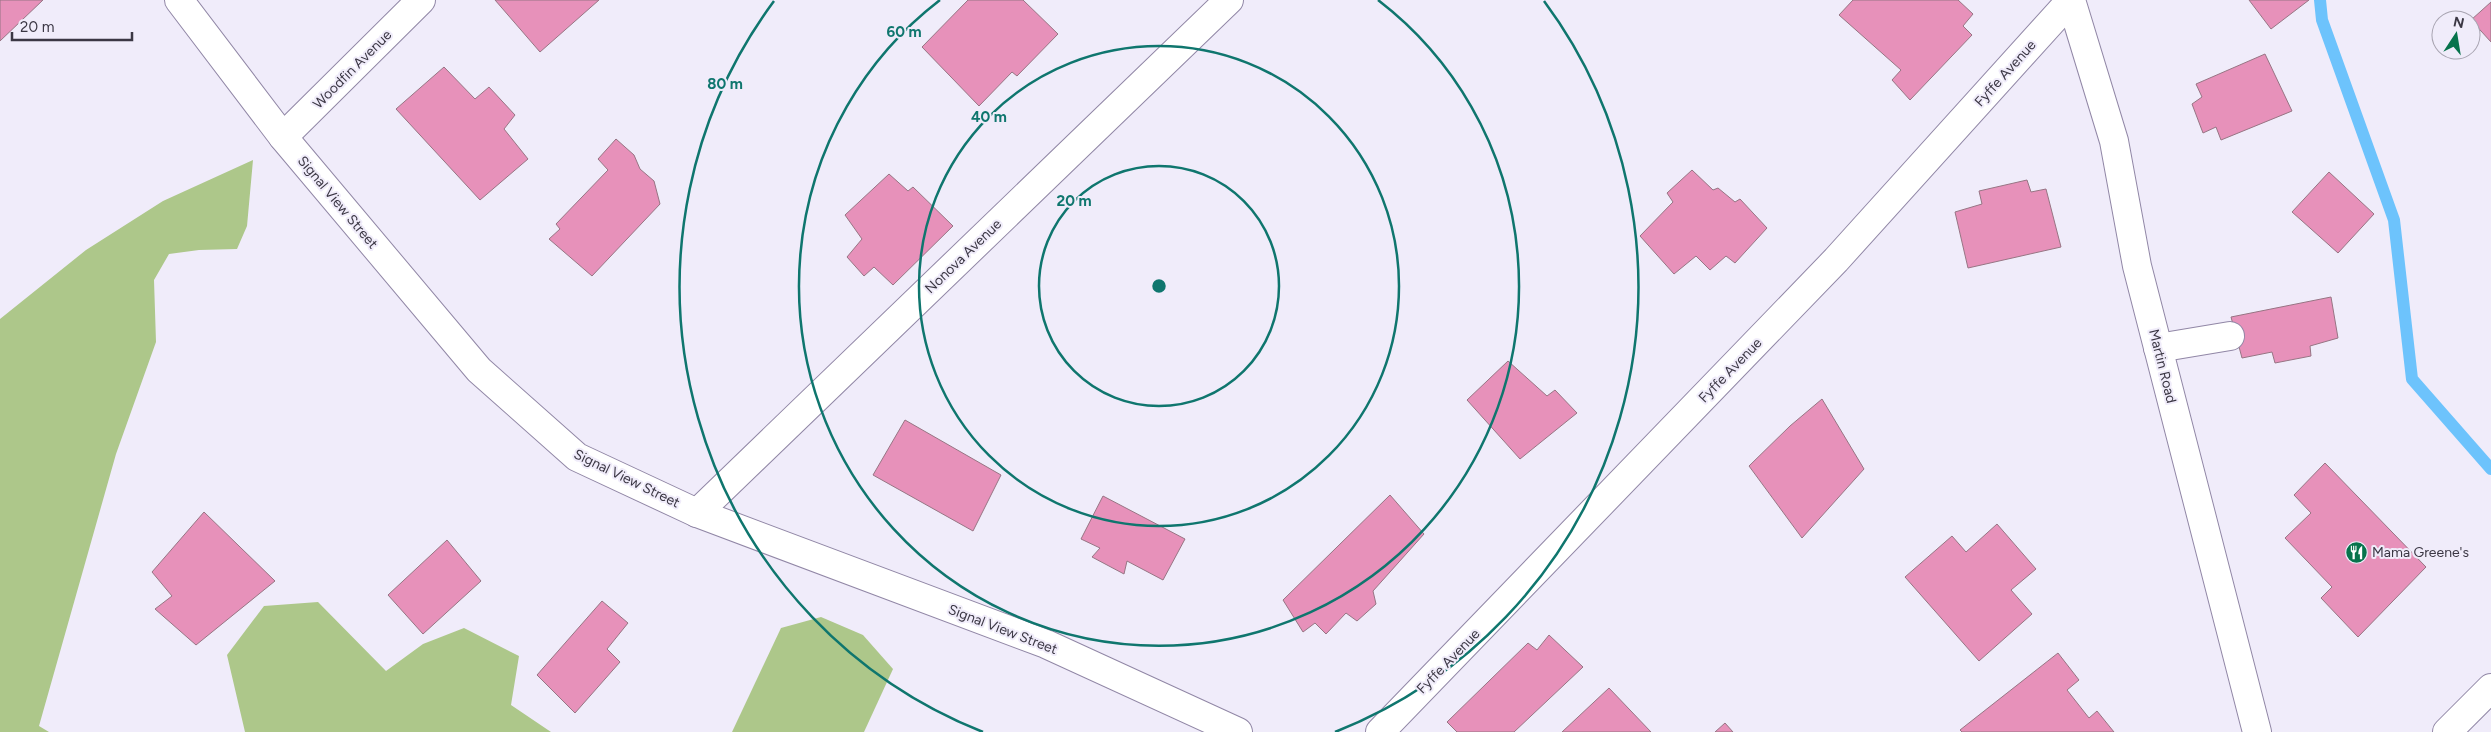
<svg xmlns="http://www.w3.org/2000/svg" width="2491" height="732" viewBox="0 0 2491 732" font-family="Figtree,sans-serif">
	<style>
		.green { fill: #adc78a }
		.lines { fill: none; stroke-linecap: round; stroke-linejoin: round }
		.stream { stroke: #6dc3fc; stroke-width: 12 }
		.building { fill: #e791ba; stroke: #977584 }
		.minor-casing { stroke: #9187a6; stroke-width: 30 }
		.major-casing { stroke: #9187a6; stroke-width: 30 }
		.minor { stroke: #fff; stroke-width: 28 }
		.major { stroke: #fff; stroke-width: 28 }
		.ring { fill: none; stroke: #0f766e; stroke-width: 2.5 }
		.labels { text-anchor: middle; stroke-width: 4; stroke-linejoin: round; paint-order: stroke }
		.street-label { font-size: 14px; fill: #3b3744; stroke: #f0ecfa }
		.poi-label { font-size: 14px; fill: #3b3744; stroke: #f0ecfa; text-anchor: start }
		.centre { fill: #0f766e; stroke: #f0ecfa; stroke-width: 2.5 }
		.ring-label { font-size: 15px; text-anchor: middle; font-weight: bold; fill: #0f766e; stroke: #f0ecfa; stroke-width: 4; stroke-linejoin: round; paint-order: stroke }
	</style>
	<rect width="100%" height="100%" fill="#f0ecfa"/>
	<g class="green">
		<path d="M253 160 247 226 237 249 199 250 169 254 154 280 156 342 116 454 39 726 49 732H0V319L86 250 163 201Z"/>
		<path d="M318 602 386 671 423 644 464 628 519 656 511 705 551 732H245L227 655 264 606Z"/>
		<path d="M821 617 863 635 893 669 864 732H732L781 628Z"/>
	</g>
	<g class="lines">
		<path class="stream" d="M2320 0 2322 20 2394 220 2412 379 2491 469"/>
	</g>
	<g class="building">
		<path d="M0 0H43L0 41Z"/>
		<path d="M495 0H599L540 52Z"/>
		<path d="M968 0H1023L1058 34 1017 76 1012 72 979 106 922 47Z"/>
		<path d="M1853 0H1958L1973 14 1963 26 1972 35 1910 100 1892 80 1901 70 1839 15Z"/>
		<path d="M2249 0H2309L2271 29Z"/>
		<path d="M2491 2V42L2471 20Z"/>
		<path d="M2265 54 2292 111 2221 140 2216 127 2203 133 2192 104 2202 97 2196 84Z"/>
		<path d="M444 67 475 99 489 87 515 115 504 129 528 159 480 200 396 109Z"/>
		<path d="M616 139 634 155 640 169 654 181 660 204 592 276 549 239 560 229 556 224 608 170 598 159Z"/>
		<path d="M1692 170 1713 190 1718 188 1735 202 1740 199 1767 228 1735 263 1726 256 1710 270 1696 256 1674 274 1640 236 1673 202 1667 193Z"/>
		<path d="M2329 172 2374 214 2338 253 2292 212Z"/>
		<path d="M889 174 908 191 913 187 953 226 893 285 874 267 864 276 847 257 862 239 845 215Z"/>
		<path d="M2027 180 2031 192 2046 189 2061 247 1968 268 1955 212 1982 204 1979 191Z"/>
		<path d="M2331 297 2338 338 2310 346 2311 356 2275 363 2272 352 2242 358 2231 317Z"/>
		<path d="M1508 361 1547 396 1555 390 1577 413 1520 459 1467 400Z"/>
		<path d="M1822 399 1864 469 1802 538 1749 466 1790 426Z"/>
		<path d="M905 420 1001 475 973 531 873 475Z"/>
		<path d="M2325 463 2426 567 2358 637 2321 598 2332 587 2285 538 2311 513 2294 495Z"/>
		<path d="M1390 495 1424 534 1373 591 1376 604 1357 621 1346 613 1326 634 1315 623 1303 632 1283 600Z"/>
		<path d="M1103 496 1185 539 1163 580 1127 561 1124 574 1092 557 1100 548 1081 539Z"/>
		<path d="M204 512 275 581 196 645 155 609 172 596 152 572Z"/>
		<path d="M1997 524 2036 569 2011 590 2032 614 1979 661 1905 577 1952 536 1966 552Z"/>
		<path d="M447 540 481 581 423 634 388 595Z"/>
		<path d="M602 601 628 623 607 649 620 662 575 713 537 675Z"/>
		<path d="M1549 635 1583 667 1514 732H1457L1447 722 1528 643 1537 650Z"/>
		<path d="M2058 653 2079 680 2067 690 2089 718 2097 711 2114 732H1962L1960 730Z"/>
		<path d="M1609 688 1651 732H1562Z"/>
		<path d="M1725 723 1733 732H1715Z"/>
	</g>
	<g class="lines">
		<defs>
			<g id="minor">
				<path d="M179 0 283 137 479 370 577 457 697 513 1046 644 1238 732"/>
				<path d="M2071 0 2114 141 2137 266 2257 732"/>
				<path d="M283 137 421 0"/>
				<path d="M2158 348 2230 336"/>
				<path d="M697 513 1229 0"/>
				<path d="M1380 732 1836 260 2071 0"/>
			</g>
			<path id="major" d="M2447 732 2491 688"/>
		</defs>
		<use href="#minor" class="minor-casing"/>
		<use href="#major" class="major-casing"/>
		<use href="#minor" class="minor"/>
		<use href="#major" class="major"/>
	</g>
	<g class="ring">
		<circle cx="1159" cy="286" r="120"/>
		<circle cx="1159" cy="286" r="240"/>
		<path d="M1378 0A360 360 0 1 1 940 0"/>
		<path d="M983 732A479 479 0 0 1 774 1M1544 1A479 479 0 0 1 1335 732"/>
	</g>
	<defs>
		<symbol id="restaurant-disc" viewBox="-11 -11 22 22"><circle r="9.5" fill="#07734c" stroke="#f0ecfa"/><path d="M-5-6h1v4h1v-4h1v4h1v-4h1v5L-1.5 .5V6h-2V.5L-5-1ZM5-6V6H3V1.5H1.5Q1.5-4 5-6Z" fill="#fff"/></symbol>
	</defs>
	<g fill-rule="evenodd">
		<use href="#restaurant-disc" x="2344" y="540" width="25" height="25"/>
	</g>
	<g class="labels">
		<g class="street-label">
			<text transform="translate(352 69) rotate(-45)" y="5">Woodfin Avenue</text>
			<text transform="translate(2005 73) rotate(-48)" y="5">Fyffe Avenue</text>
			<text transform="translate(338 202) rotate(50)" y="5">Signal View Street</text>
			<text transform="translate(963 256) rotate(-44)" y="5">Nonova Avenue</text>
			<text transform="translate(2163 366) rotate(76)" y="5">Martin Road</text>
			<text transform="translate(1730 370) rotate(-46)" y="5">Fyffe Avenue</text>
			<text transform="translate(627 478) rotate(26)" y="5">Signal View Street</text>
			<text transform="translate(1003 629) rotate(21)" y="5">Signal View Street</text>
			<text transform="translate(1448 661) rotate(-46)" y="5">Fyffe Avenue</text>
		</g>
		<g class="poi-label">
			<text x="2372" y="557">Mama Greene's</text>
		</g>
	</g>
	<circle cx="1159" cy="286" r="8" class="centre"/>
	<g class="ring-label">
		<text x="904" y="37">60 m</text>
		<text x="725" y="89">80 m</text>
		<text x="989" y="122">40 m</text>
		<text x="1074" y="206">20 m</text>
	</g>
	<g transform="translate(2456 35) rotate(12)"><circle r="24" fill="#f0ecfa" stroke="#a8a4b1"/>
	<path d="M0-4L9 19L0 12L-9 19Z" fill="#07734c"/>
	<text y="-8" font-size="14" font-weight="bold" text-anchor="middle" fill="#3b3744">N</text>
	</g>
	<path d="M12 32v8h120v-8" fill="none" stroke="#3b3744" stroke-width="2.5"/>
	<text x="20" y="32" font-size="15" fill="#3b3744" stroke="#f0ecfa" stroke-width="4" paint-order="stroke">20 m</text>
</svg>
